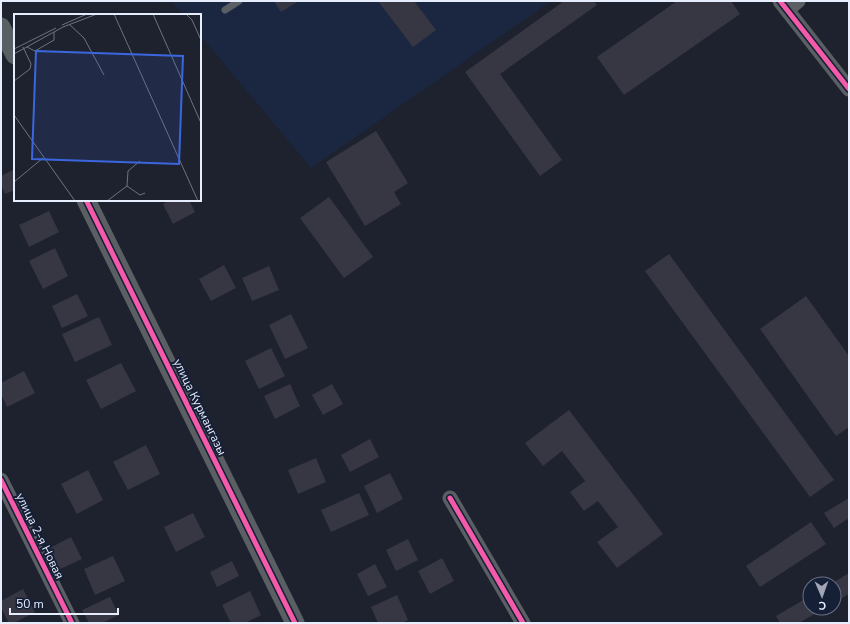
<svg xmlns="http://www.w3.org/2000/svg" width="850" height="624" viewBox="0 0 850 624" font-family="'Nunito Sans',sans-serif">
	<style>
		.built { fill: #1b2641 }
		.building { fill: #363743 }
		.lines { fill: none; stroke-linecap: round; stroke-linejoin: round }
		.service { stroke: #5a5f64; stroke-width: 7 }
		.minor { stroke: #5a5f64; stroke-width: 15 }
		.tertiary { stroke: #5a5f64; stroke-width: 19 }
		.cycleway-casing { stroke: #151f36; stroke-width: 8 }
		.cycleway { stroke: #f35aa7; stroke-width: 5 }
		.labels { text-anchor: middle; stroke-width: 4; stroke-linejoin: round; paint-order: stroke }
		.street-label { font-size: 12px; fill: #e6edfd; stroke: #151f36 }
		.inset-road { fill: none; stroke: #6d7381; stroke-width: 1 }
		.view { fill: #3b66de; fill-opacity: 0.15; stroke: #3b66de; stroke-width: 2 }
		.inset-edge { fill: none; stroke: #e6edfd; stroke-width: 2 }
	</style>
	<rect width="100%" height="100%" fill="#1d222e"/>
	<path class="built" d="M171 1H551L311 168 200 35V15H183Z"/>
	<g class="building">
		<path d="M274 1H299L281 12Z"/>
		<path d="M378 1H414L436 30 413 47Z"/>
		<path d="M564 1H594L597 5 500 74 562 160 540 176 465 72Z"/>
		<path d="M677 1H731L740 14 624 95 597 57Z"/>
		<path d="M376 131 408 183 394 192 401 204 365 226 326 162Z"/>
		<path d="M15 169V190L5 194 1 185V176Z"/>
		<path d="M329 197 373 257 344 278 300 218Z"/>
		<path d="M170 200H189L195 212 173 224 163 204Z"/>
		<path d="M49 211 59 232 29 247 19 225Z"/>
		<path d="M55 248 68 276 43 289 29 261Z"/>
		<path d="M669 254 834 480 810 497 645 271Z"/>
		<path d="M224 265 236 288 211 301 199 279Z"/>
		<path d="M269 266 279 290 252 301 242 278Z"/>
		<path d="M77 294 88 316 62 328 52 306Z"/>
		<path d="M806 296 849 356V427L836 436 760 329Z"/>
		<path d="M291 314 308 348 285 359 269 325Z"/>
		<path d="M99 317 112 345 75 362 62 334Z"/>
		<path d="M271 348 285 376 259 389 245 361Z"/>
		<path d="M121 363 136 391 101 409 86 380Z"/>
		<path d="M24 371 35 393 7 407 1 394V383Z"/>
		<path d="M290 384 300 406 275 419 264 396Z"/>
		<path d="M332 384 343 404 323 415 312 395Z"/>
		<path d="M569 410 663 534 617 568 597 542 618 527 598 501 584 511 570 492 585 481 562 451 543 466 525 443Z"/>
		<path d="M370 439 379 457 350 472 341 455Z"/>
		<path d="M146 445 160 474 128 490 113 462Z"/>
		<path d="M316 458 326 482 298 494 288 470Z"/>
		<path d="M88 470 103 500 77 514 61 484Z"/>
		<path d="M390 473 403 499 377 513 364 486Z"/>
		<path d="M359 493 369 515 331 532 321 510Z"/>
		<path d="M849 498V518L834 528 824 513Z"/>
		<path d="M193 513 205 537 176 552 164 527Z"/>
		<path d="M811 522 826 544 760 587 746 566Z"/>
		<path d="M71 537 82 559 56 571 46 550Z"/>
		<path d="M408 539 418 560 396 571 386 550Z"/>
		<path d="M113 556 125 581 95 595 84 569Z"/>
		<path d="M442 558 454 581 430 594 418 571Z"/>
		<path d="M232 561 239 576 217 587 210 572Z"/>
		<path d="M375 564 387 587 368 596 357 574Z"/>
		<path d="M849 573V594L834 603V584H831Z"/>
		<path d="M23 589 35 612 14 623H9L1 608V601Z"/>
		<path d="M250 591 261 615 245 623H231L222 605Z"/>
		<path d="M397 595 408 620 402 623H378L371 607Z"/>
		<path d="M810 596V608H825L799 623H780L776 616Z"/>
		<path d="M110 597 119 615 102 623H89L82 610Z"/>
	</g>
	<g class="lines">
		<path class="service" d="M225 10 239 1"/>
		<g class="minor">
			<path d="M780 1 849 89"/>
			<path d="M787 10 798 1"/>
			<path d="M1 480 72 623"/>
			<path d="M450 498 523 623"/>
		</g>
		<g class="tertiary">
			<path d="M1 27 15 55"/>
			<path d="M86 200 295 623"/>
		</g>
		<defs>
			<g id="cycleway">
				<path d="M780 1 849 89"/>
				<path d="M86 200 295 623"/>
				<path d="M1 480 72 623"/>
				<path d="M450 498 523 623"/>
			</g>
		</defs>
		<use href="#cycleway" class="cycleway-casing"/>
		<use href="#cycleway" class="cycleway"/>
	</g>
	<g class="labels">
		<g class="street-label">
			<text transform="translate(200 407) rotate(64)" y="4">улица Курмангазы</text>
			<text transform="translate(40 536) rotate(64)" y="4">улица 2-я Новая</text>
		</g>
	</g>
	<g transform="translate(14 14)">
		<rect width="187" height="187" fill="#1d222e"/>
		<path class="inset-road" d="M100 0 184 187M139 0 187 109M172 0 178 6 187 26M48 11 73 0M56 11 70 24 90 61M13 33 21 37 40 26V18M0 35 42 14M0 40 49 13 83 0M0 67 16 55 17 50 9 33M0 101 61 187M0 168 29 144M113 172 114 157 126 147M93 187 113 172 126 181 131 179"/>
		<path class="view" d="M22 37 169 42 165 150 18 145Z"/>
		<rect width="187" height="187" class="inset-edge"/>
	</g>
	<rect width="850" height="624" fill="none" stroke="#e6edfd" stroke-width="4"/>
	<g transform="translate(822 596) rotate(178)"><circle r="19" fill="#151f36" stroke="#697186"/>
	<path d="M0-3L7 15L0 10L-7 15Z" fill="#a0a6b5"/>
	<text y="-6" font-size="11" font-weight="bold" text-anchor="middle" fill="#e6edfd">С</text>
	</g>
	<path d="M10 608v6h108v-6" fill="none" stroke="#e6edfd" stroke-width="2"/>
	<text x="16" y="608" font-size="12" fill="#e6edfd" stroke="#151f36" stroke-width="3" paint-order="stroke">50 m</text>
</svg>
